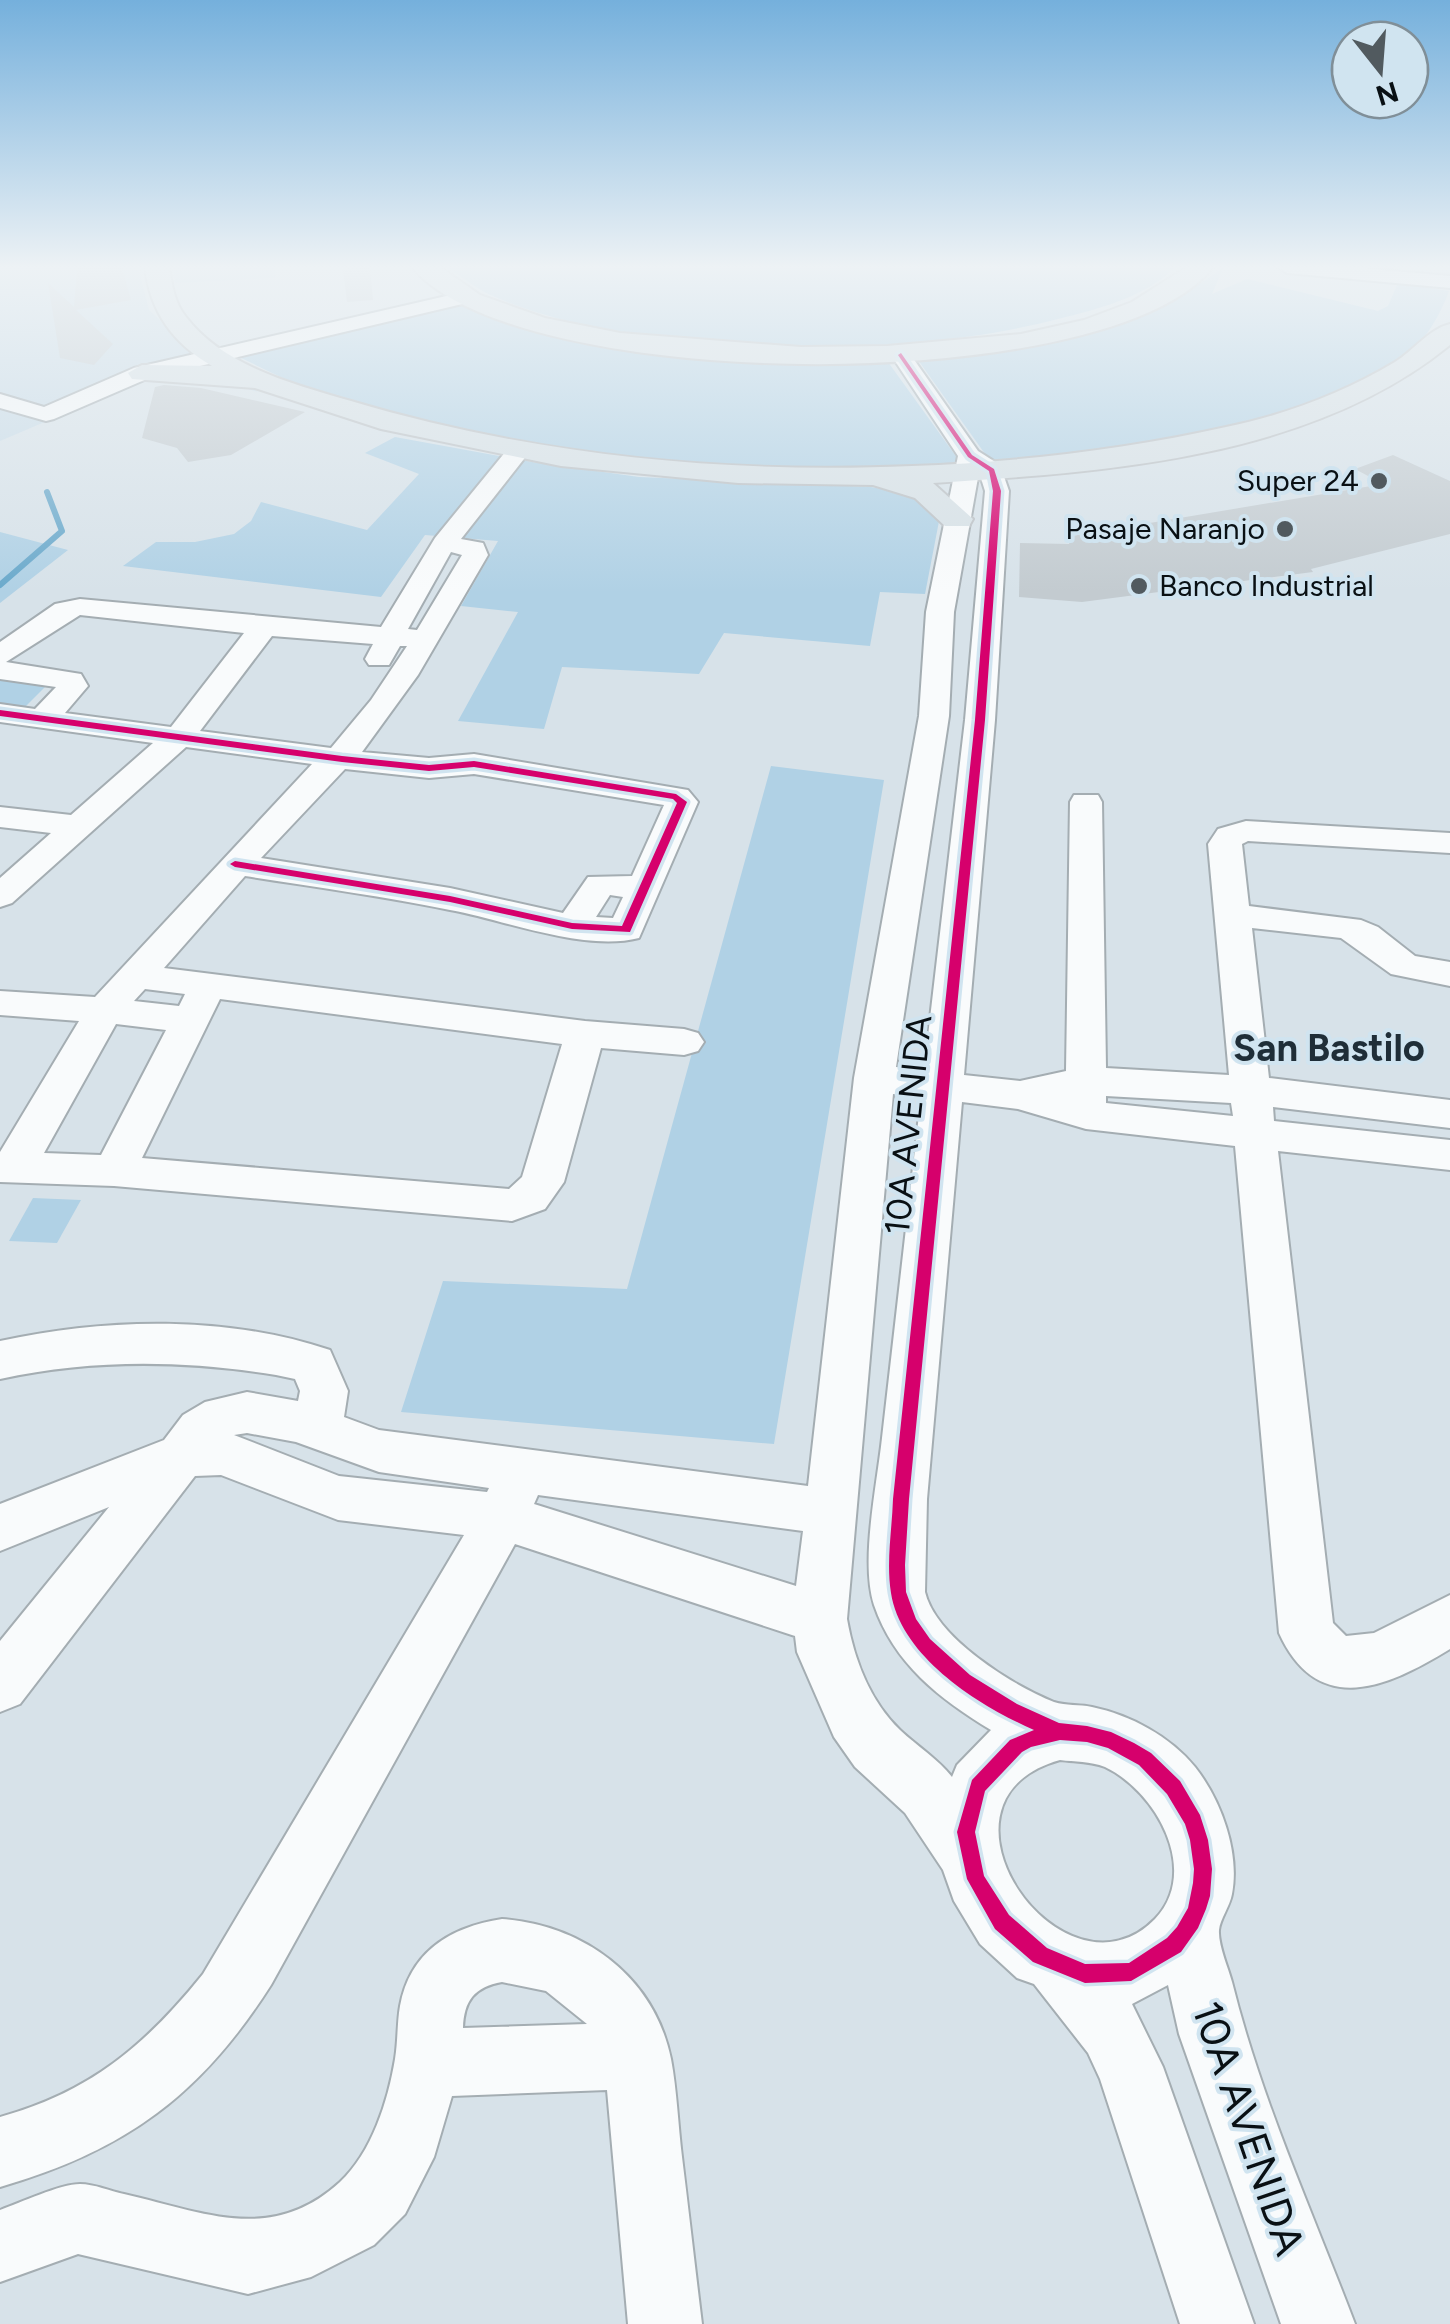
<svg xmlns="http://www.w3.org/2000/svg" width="1450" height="2324" viewBox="0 0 1450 2324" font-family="Figtree,sans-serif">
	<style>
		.built { fill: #c6dae7 }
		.green { fill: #b0d1e5 }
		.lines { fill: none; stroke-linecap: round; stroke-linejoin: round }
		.stream { stroke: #6aa9cb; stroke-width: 6 }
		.building { fill: #c3cbd0 }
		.minor-casing { stroke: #a4adb2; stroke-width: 4 }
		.major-casing { stroke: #bbc0c4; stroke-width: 4 }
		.minor { fill: #f9fbfc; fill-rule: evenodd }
		.major { fill: #d7e1e6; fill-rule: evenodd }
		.cycleway-casing { stroke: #d0e4f0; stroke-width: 7 }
		.cycleway { fill: #d6006c; fill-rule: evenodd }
		.poi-dot { fill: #515a5f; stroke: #d0e4f0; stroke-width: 4 }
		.labels { text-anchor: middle; stroke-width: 8; stroke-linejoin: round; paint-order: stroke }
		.far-poi-label { font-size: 30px; fill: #091014; stroke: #d0e4f0; text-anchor: end }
		.street-label { font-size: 35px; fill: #091014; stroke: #d0e4f0 }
		.neighbourhood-label { font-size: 38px; font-weight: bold; fill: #1f2e38; stroke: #d0e4f0 }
		.near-street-label { font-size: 42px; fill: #091014; stroke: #d0e4f0 }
	</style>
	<rect width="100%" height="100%" fill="#d7e2e9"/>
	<g class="built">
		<path d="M0 267H138L149 310 185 343 258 392 229 383 148 378 0 441Z"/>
		<path d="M173 267H276L275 278 175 283Z"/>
	</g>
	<g class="green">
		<path d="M447 267H1175C1146 297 1098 309 1058 319 901 360 643 361 493 296 477 289 462 277 447 267Z"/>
		<path d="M1223 268 1212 294 1247 279 1378 311 1388 306 1398 283 1449 291C1438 320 1423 345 1396 363 1295 431 1118 449 999 462L988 458 918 360C961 347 1010 349 1055 341 1115 329 1173 303 1223 268Z"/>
		<path d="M445 304H466L551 332 888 362 958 459 953 463C794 478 631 465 475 434 441 427 404 423 371 413 325 399 281 377 237 356Z"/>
		<path d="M395 437 532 462 639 477 871 487 908 494 940 516 925 594 880 592 870 646 724 633 699 674 562 667 544 729 458 721 518 612 461 606 498 541 425 535 381 597 123 566 156 542H195L234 534 251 521 261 502 367 530 419 474 365 453Z"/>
		<path d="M0 532 68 550 0 603Z"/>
		<path d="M0 676 51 681 25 707 0 704Z"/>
		<path d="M771 766 884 780 774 1444 401 1412 443 1281 627 1289Z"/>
		<path d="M33 1198 81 1200 57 1243 9 1241Z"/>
	</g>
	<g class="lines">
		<path class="stream" d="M0 585 62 531 47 492"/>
	</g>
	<g class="building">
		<path d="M77 267H122L131 300 76 310 113 344 94 365 60 358 48 283 74 307Z"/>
		<path d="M370 268 373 300 347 302 343 269Z"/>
		<path d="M164 385 201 388 305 412 231 455 188 462 177 448 142 438 155 387Z"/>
		<path d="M1393 455 1450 481V534L1311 569 1313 572 1082 602 1019 597 1020 543 1069 544 1072 536 1383 484 1355 469Z"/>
	</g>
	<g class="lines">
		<defs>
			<g id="minor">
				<path d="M1278 267H1350L1450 276V288L1287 273Z"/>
				<path d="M468 291 475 293V301L149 378 54 419 46 421 0 408V394L44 407 134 368Z"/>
				<path d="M901 349 908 351 978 451 1000 465 1009 491 995 720 964 1075 1020 1081 1066 1071 1070 802 1074 795H1098L1102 802 1106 1068 1229 1075 1208 844 1218 829 1246 821 1450 833V853L1248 841 1242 844 1249 906 1361 920 1378 927 1415 956 1450 962V986L1391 974 1341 938 1252 928 1269 1078 1450 1100V1128L1273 1107 1274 1121 1450 1140V1170L1278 1151 1333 1623 1346 1636 1374 1633 1450 1595V1649C1388 1687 1318 1719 1279 1633L1235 1146 1086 1129 1018 1109 962 1102 927 1499 925 1592C936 1638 1012 1685 1054 1702 1066 1706 1079 1704 1092 1707 1130 1715 1170 1736 1195 1767 1221 1800 1240 1852 1232 1894 1230 1906 1220 1919 1219 1930 1218 1945 1228 1967 1232 1982 1261 2099 1312 2211 1355 2324H1281L1179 2034 1168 1985 1132 2004 1163 2067 1254 2324H1180L1100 2079 1088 2053 1034 1984 1017 1978 980 1944 954 1901 943 1870 905 1813 855 1767 834 1737 797 1652 795 1636 515 1544 271 1985C201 2095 125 2151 0 2187V2117C90 2092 145 2046 203 1974L464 1535 338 1520 221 1475 195 1476 20 1704 0 1712V1641L109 1507 0 1551V1504L164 1440 183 1415 205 1402 247 1392 298 1401 300 1391 295 1379 276 1375C183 1360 92 1359 0 1379V1341C106 1318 226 1315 330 1350L348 1391 344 1417 379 1430 808 1486 854 1078 919 716 926 612 958 456 891 355ZM979 472 985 491 965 720 924 1070 896 1067 949 716 954 612ZM893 1094 921 1097C908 1211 895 1325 882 1438 877 1485 860 1561 874 1605 894 1664 940 1699 991 1730L957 1765 952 1777C938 1759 917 1746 900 1730 870 1701 854 1659 847 1619ZM1106 1096 1231 1103 1233 1116 1106 1103ZM247 1433 296 1442 379 1472 489 1488 487 1492 339 1476 234 1435ZM538 1495 803 1531 796 1586 534 1504ZM1060 1760C1075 1762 1090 1761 1105 1767 1156 1791 1201 1871 1155 1919 1064 2012 913 1801 1060 1760Z"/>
				<path d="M519 443 531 450 461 539 483 543 488 555 418 675 362 752 429 758 474 754 688 790 698 802 639 938C584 952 505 920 450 910 382 896 314 887 245 876L164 968 585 1021 684 1029 698 1033 704 1042 698 1051 684 1055 601 1048 564 1182 545 1209 512 1221 114 1186 0 1182V1152L79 1021 0 1015V991L95 997 312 764 186 747 12 903 0 907V878L51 833 0 827V807L71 815 153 743 0 722V704L35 709 56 687 0 679V642L55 604 80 599 381 627 435 538 511 445ZM451 552 462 555 417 630 408 629ZM80 615 244 633 171 727 65 713 88 686 81 674 6 662ZM272 636 373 644 365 659 369 665H389L400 646H407L371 700 331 748 200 731ZM345 769 429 778 474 774 664 805 632 876 588 877 563 913 450 888 261 858ZM610 895 623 897 613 918 596 917ZM145 989 185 994 179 1006 134 1001ZM220 999 562 1044 522 1177 509 1189 142 1158ZM116 1024 166 1030 101 1155 44 1153Z"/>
				<path d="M502 1919C583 1925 654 1976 671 2059 677 2091 678 2125 682 2157 689 2213 695 2268 702 2324H628L607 2090 452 2096 434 2157 405 2214 374 2245 311 2277 248 2294 78 2254 0 2282V2210C20 2203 60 2184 80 2184 94 2184 110 2191 124 2194 204 2212 271 2245 340 2182 372 2152 388 2101 395 2059 398 2041 397 2023 400 2006 410 1952 450 1927 502 1919ZM502 1982 546 1991 587 2024 463 2028C464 2001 474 1987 502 1982Z"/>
			</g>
			<g id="major">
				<path d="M145 267H169C172 285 174 302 186 317 223 366 295 385 351 401 532 455 724 474 912 466 1017 462 1123 450 1226 427 1285 415 1343 393 1395 362 1413 351 1429 329 1450 324V345C1310 459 1106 472 933 483L973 519 969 526H945L915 498 873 485 738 483 561 466 381 429 255 388 132 379 128 373 142 365 212 366C173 343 150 312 145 267Z"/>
				<path d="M412 267H440L480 295 545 318 620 333 801 347 887 346 1021 334 1084 320 1132 302 1187 267H1213C1111 399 515 394 412 267Z"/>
			</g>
		</defs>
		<use href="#minor" class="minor-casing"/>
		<use href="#major" class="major-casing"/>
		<use href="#minor" class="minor"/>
		<use href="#major" class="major"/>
		<defs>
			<g id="cycleway">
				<path d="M901 353 972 455 994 469 1001 491 985 720 909 1499 905 1565 906 1592 916 1619 930 1639 970 1675 1017 1704 1059 1723 1087 1726 1111 1732 1134 1743 1151 1753 1180 1781 1200 1815 1208 1840 1212 1869 1210 1896 1206 1909 1198 1928 1181 1952 1131 1981 1085 1983 1033 1962 995 1929 967 1879 957 1832 972 1780 1010 1740 1034 1730C979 1706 901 1657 891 1593 886 1562 892 1530 893 1499L975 720 993 491 989 471 968 457 898 355ZM1060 1740 1087 1742 1108 1748 1139 1765 1167 1794 1185 1824 1190 1840 1194 1869 1193 1883 1188 1908 1177 1927 1167 1938 1129 1963 1085 1964 1047 1948 1009 1915 984 1876 975 1832 985 1791 1022 1752 1031 1747Z"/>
				<path d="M0 710 342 756 429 765 474 761 676 794 687 802 630 932 572 929 450 902 235 867 230 864 235 861 450 896 572 923 622 926 677 803 673 799 474 767 429 771 342 762 0 716Z"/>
			</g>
		</defs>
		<use href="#cycleway" class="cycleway-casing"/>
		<use href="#cycleway" class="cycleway"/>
	</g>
	<linearGradient id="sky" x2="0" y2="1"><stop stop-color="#75b0dc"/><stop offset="0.45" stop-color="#edf2f5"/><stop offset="1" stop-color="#edf2f5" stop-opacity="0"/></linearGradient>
	<rect width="1450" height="593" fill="url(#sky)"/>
	<g class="poi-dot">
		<circle cx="1379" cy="481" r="10"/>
		<circle cx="1285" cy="529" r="10"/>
		<circle cx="1139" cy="586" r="10"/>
	</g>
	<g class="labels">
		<g class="far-poi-label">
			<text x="1359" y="491">Super 24</text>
			<text x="1265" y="539">Pasaje Naranjo</text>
			<text x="1159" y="596" text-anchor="start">Banco Industrial</text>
		</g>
		<g class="street-label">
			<text transform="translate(908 1125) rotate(-84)" y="12">10A AVENIDA</text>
		</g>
		<g class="neighbourhood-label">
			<text x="1329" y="1061">San Bastilo</text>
		</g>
		<g class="near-street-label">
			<text transform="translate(1249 2128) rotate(71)" y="15">10A AVENIDA</text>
		</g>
	</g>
	<g transform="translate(1380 70) rotate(163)"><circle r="48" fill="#d0e4f0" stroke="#808f98" stroke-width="2.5"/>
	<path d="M0-8L18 38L0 25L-18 38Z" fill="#515a5f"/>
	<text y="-15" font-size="28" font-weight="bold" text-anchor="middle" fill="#091014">N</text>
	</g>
</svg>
